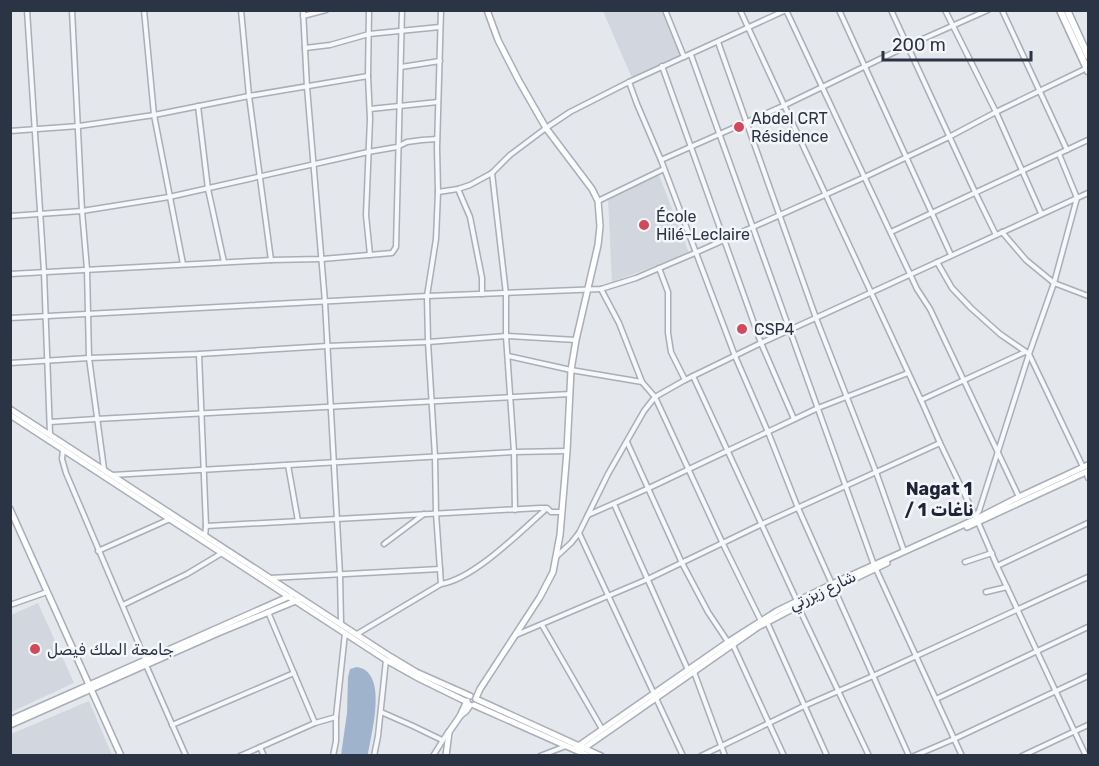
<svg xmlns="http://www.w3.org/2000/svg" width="1099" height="766" viewBox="0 0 1099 766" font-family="Rubik,Vazirmatn,sans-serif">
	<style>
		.built { fill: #d2d6de }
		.water { fill: #9fb4cc }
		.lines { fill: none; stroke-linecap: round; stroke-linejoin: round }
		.street-casing { stroke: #a9aeb7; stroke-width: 7 }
		.secondary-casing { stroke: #a9aeb7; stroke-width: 8 }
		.primary-casing { stroke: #a3abb8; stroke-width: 9 }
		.street { stroke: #f7f8fa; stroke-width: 4 }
		.secondary { stroke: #fff; stroke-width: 5 }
		.primary { stroke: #fff; stroke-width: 6 }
		.poi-dot { fill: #d1495b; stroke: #f4f6f9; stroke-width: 2 }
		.labels { text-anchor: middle; stroke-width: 5; stroke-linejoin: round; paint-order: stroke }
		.poi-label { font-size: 16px; fill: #2b3445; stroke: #f4f6f9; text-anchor: start }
		.street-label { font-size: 16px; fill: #2b3445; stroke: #f4f6f9 }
		.neighbourhood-label { font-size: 18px; font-weight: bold; fill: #1d2536; stroke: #f4f6f9 }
	</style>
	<rect width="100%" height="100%" fill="#e4e7ec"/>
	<g class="built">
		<path d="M603 11H664L683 55 632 78Z"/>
		<path d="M659 175 689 253 612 282 608 198Z"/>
		<path d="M38 603 74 683 11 712V615Z"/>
		<path d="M89 701 112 755H11V734Z"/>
	</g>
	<path class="water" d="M357 667C389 672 371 734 368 755H341L347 713 348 677 350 669Z"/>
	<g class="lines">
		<defs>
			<g id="street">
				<path d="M27 10 44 272 50 434"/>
				<path d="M72 10 82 211 87 269 89 358 104 469"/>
				<path d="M144 10 154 115 183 264"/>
				<path d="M241 10 249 96 271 260"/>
				<path d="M303 10 307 87 325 302 340 575 341 623"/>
				<path d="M369 10 368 76 370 119 366 215 370 255"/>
				<path d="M441 10 437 148 438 192 436 239 427 296 428 342 435 457 436 513 441 584"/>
				<path d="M665 10 684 57"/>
				<path d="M740 10 921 400 940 443 978 522 997 566 1086 756"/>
				<path d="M786 10 917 289 930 309 1019 497"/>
				<path d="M839 10 951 255"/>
				<path d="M891 10 975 192 996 235"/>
				<path d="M945 10 996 112 1041 213"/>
				<path d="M1002 10 1067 150"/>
				<path d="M303 16 326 10"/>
				<path d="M718 42 816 318 876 472 904 551"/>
				<path d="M305 48 330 45 369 34 440 27"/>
				<path d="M691 55 874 565"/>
				<path d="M662 66 761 343 794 419"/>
				<path d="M401 67 440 61"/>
				<path d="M629 82 637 104 661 160 735 356 768 432 798 508 909 756"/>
				<path d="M198 106 208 189 224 262"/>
				<path d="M370 109 438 102"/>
				<path d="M10 131 79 126 154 115 249 96 368 76"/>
				<path d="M661 160 783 106 907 46 988 10"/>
				<path d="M492 173 506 294V336L514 452 515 510"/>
				<path d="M458 189 470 217 482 278V294"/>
				<path d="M438 192 458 189 470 185 492 173 510 155 546 128 570 112 629 82 786 10"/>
				<path d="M598 201 664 169"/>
				<path d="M10 216 82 211 169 197 368 152 397 147 407 142 422 140 437 139"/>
				<path d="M891 232 1088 140"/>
				<path d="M1002 232 1026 260 1054 283 1088 296"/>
				<path d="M937 262 952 288 971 308 1000 334 1029 354 1083 467"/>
				<path d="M659 268 668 292V333L671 352 685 380"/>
				<path d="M10 274 271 260 322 259 392 253 396 247 402 10"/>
				<path d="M601 289 619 323 642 382 655 397 723 544 761 621"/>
				<path d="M10 318 427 296 601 289 636 278 695 253 865 177 949 137 996 112 1087 68"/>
				<path d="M199 354 206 526 205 536"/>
				<path d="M508 356 571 370 642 382"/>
				<path d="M10 363 89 358 199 354 327 346 428 342 506 336 576 340"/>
				<path d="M693 376 797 601"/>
				<path d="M921 400 1025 352"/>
				<path d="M50 422 96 419 570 394"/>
				<path d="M627 442 682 563 708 612 728 642"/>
				<path d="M63 450 62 459 66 473 146 661"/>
				<path d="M288 465 298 521"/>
				<path d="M1086 472 1088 478"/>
				<path d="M112 475 514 452 567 451"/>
				<path d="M614 504 688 670"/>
				<path d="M588 515 649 488 818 408 908 373"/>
				<path d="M975 517 979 511 1029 354 1054 283 1077 198 1059 154"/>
				<path d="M206 526 540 508H547L551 512H561"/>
				<path d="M579 533 683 756"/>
				<path d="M384 544 424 514"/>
				<path d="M98 551 170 519"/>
				<path d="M557 556 571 543 579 533 608 474 644 411 655 397 685 380 761 343 1088 193"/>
				<path d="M965 562 992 553"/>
				<path d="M997 566 1088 523"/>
				<path d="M876 569 962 756"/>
				<path d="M270 578 440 569"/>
				<path d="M986 592 1007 587"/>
				<path d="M10 605 47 592"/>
				<path d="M123 605 187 574 222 553"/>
				<path d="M798 606 869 756"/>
				<path d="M268 612 315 723"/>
				<path d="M767 622 827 756"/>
				<path d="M542 625 602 729"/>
				<path d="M357 634 441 584C474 579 521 531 546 509"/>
				<path d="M516 635 648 579 762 524 940 443"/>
				<path d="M733 645 784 756"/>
				<path d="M146 665 186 756"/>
				<path d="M694 672 725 756"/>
				<path d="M936 699 1088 627"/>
				<path d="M381 712 413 726 442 740"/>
				<path d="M172 725 294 673"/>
				<path d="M260 747 264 756"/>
				<path d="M240 756 315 723 336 717"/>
				<path d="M333 756 336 741V717L345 633"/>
				<path d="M374 756 378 736 386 660"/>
				<path d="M433 756 448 732"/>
				<path d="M540 756 566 746"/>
				<path d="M701 756 804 706 873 676 1088 577"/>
				<path d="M914 756 954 739 1088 676"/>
				<path d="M1022 756 1088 725"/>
			</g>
			<g id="secondary">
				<path d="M10 409 391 657 416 672 470 696"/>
				<path d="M10 415 386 660 420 679 467 702"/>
				<path d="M10 509 121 756"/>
				<path d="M967 527 1088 471"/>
				<path d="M476 698 480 689 540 597 553 572 560 535 567 451 571 370 576 340 598 245 600 226 598 201 592 189 546 128 519 81 498 40 487 10"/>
				<path d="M476 699 601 756"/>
				<path d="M474 705 589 756"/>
				<path d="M461 715 466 711 470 705"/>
				<path d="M10 720 290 596"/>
				<path d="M10 725 218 633 298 600"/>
				<path d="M574 749 728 642 777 611 832 584 976 519 1019 497 1088 465"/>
				<path d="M580 751 758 627 798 606 887 563"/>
				<path d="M446 756 449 732 460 716 467 701"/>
			</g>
			<g id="primary">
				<path d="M1060 10 1088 71"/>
				<path d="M1067 10 1088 56"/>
			</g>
		</defs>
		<use href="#street" class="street-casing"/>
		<use href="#secondary" class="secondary-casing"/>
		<use href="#primary" class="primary-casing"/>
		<use href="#street" class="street"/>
		<use href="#secondary" class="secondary"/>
		<use href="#primary" class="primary"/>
	</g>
	<g class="poi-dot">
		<circle cx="739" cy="127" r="6"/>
		<circle cx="644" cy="225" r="6"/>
		<circle cx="742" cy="329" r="6"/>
		<circle cx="35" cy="649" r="6"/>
	</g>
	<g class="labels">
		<g class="poi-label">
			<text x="751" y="124">Abdel CRT<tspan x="751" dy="18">Résidence</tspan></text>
			<text x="656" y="222">École<tspan x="656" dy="18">Hilé-Leclaire</tspan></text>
			<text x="754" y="335">CSP4</text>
			<text x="47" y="655">جامعة الملك فيصل</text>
		</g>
		<g class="street-label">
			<text transform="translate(822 590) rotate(-25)" y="6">شارع زيزرتي</text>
		</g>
		<g class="neighbourhood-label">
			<text x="939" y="495">Nagat 1<tspan x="939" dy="21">/ ناغات 1</tspan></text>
		</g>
	</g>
	<rect width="1099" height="766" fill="none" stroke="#2b3445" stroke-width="24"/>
	<path d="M883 51v9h148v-9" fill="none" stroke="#2b3445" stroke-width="3"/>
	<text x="892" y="51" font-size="18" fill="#2b3445" stroke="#f4f6f9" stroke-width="4.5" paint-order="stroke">200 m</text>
</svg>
